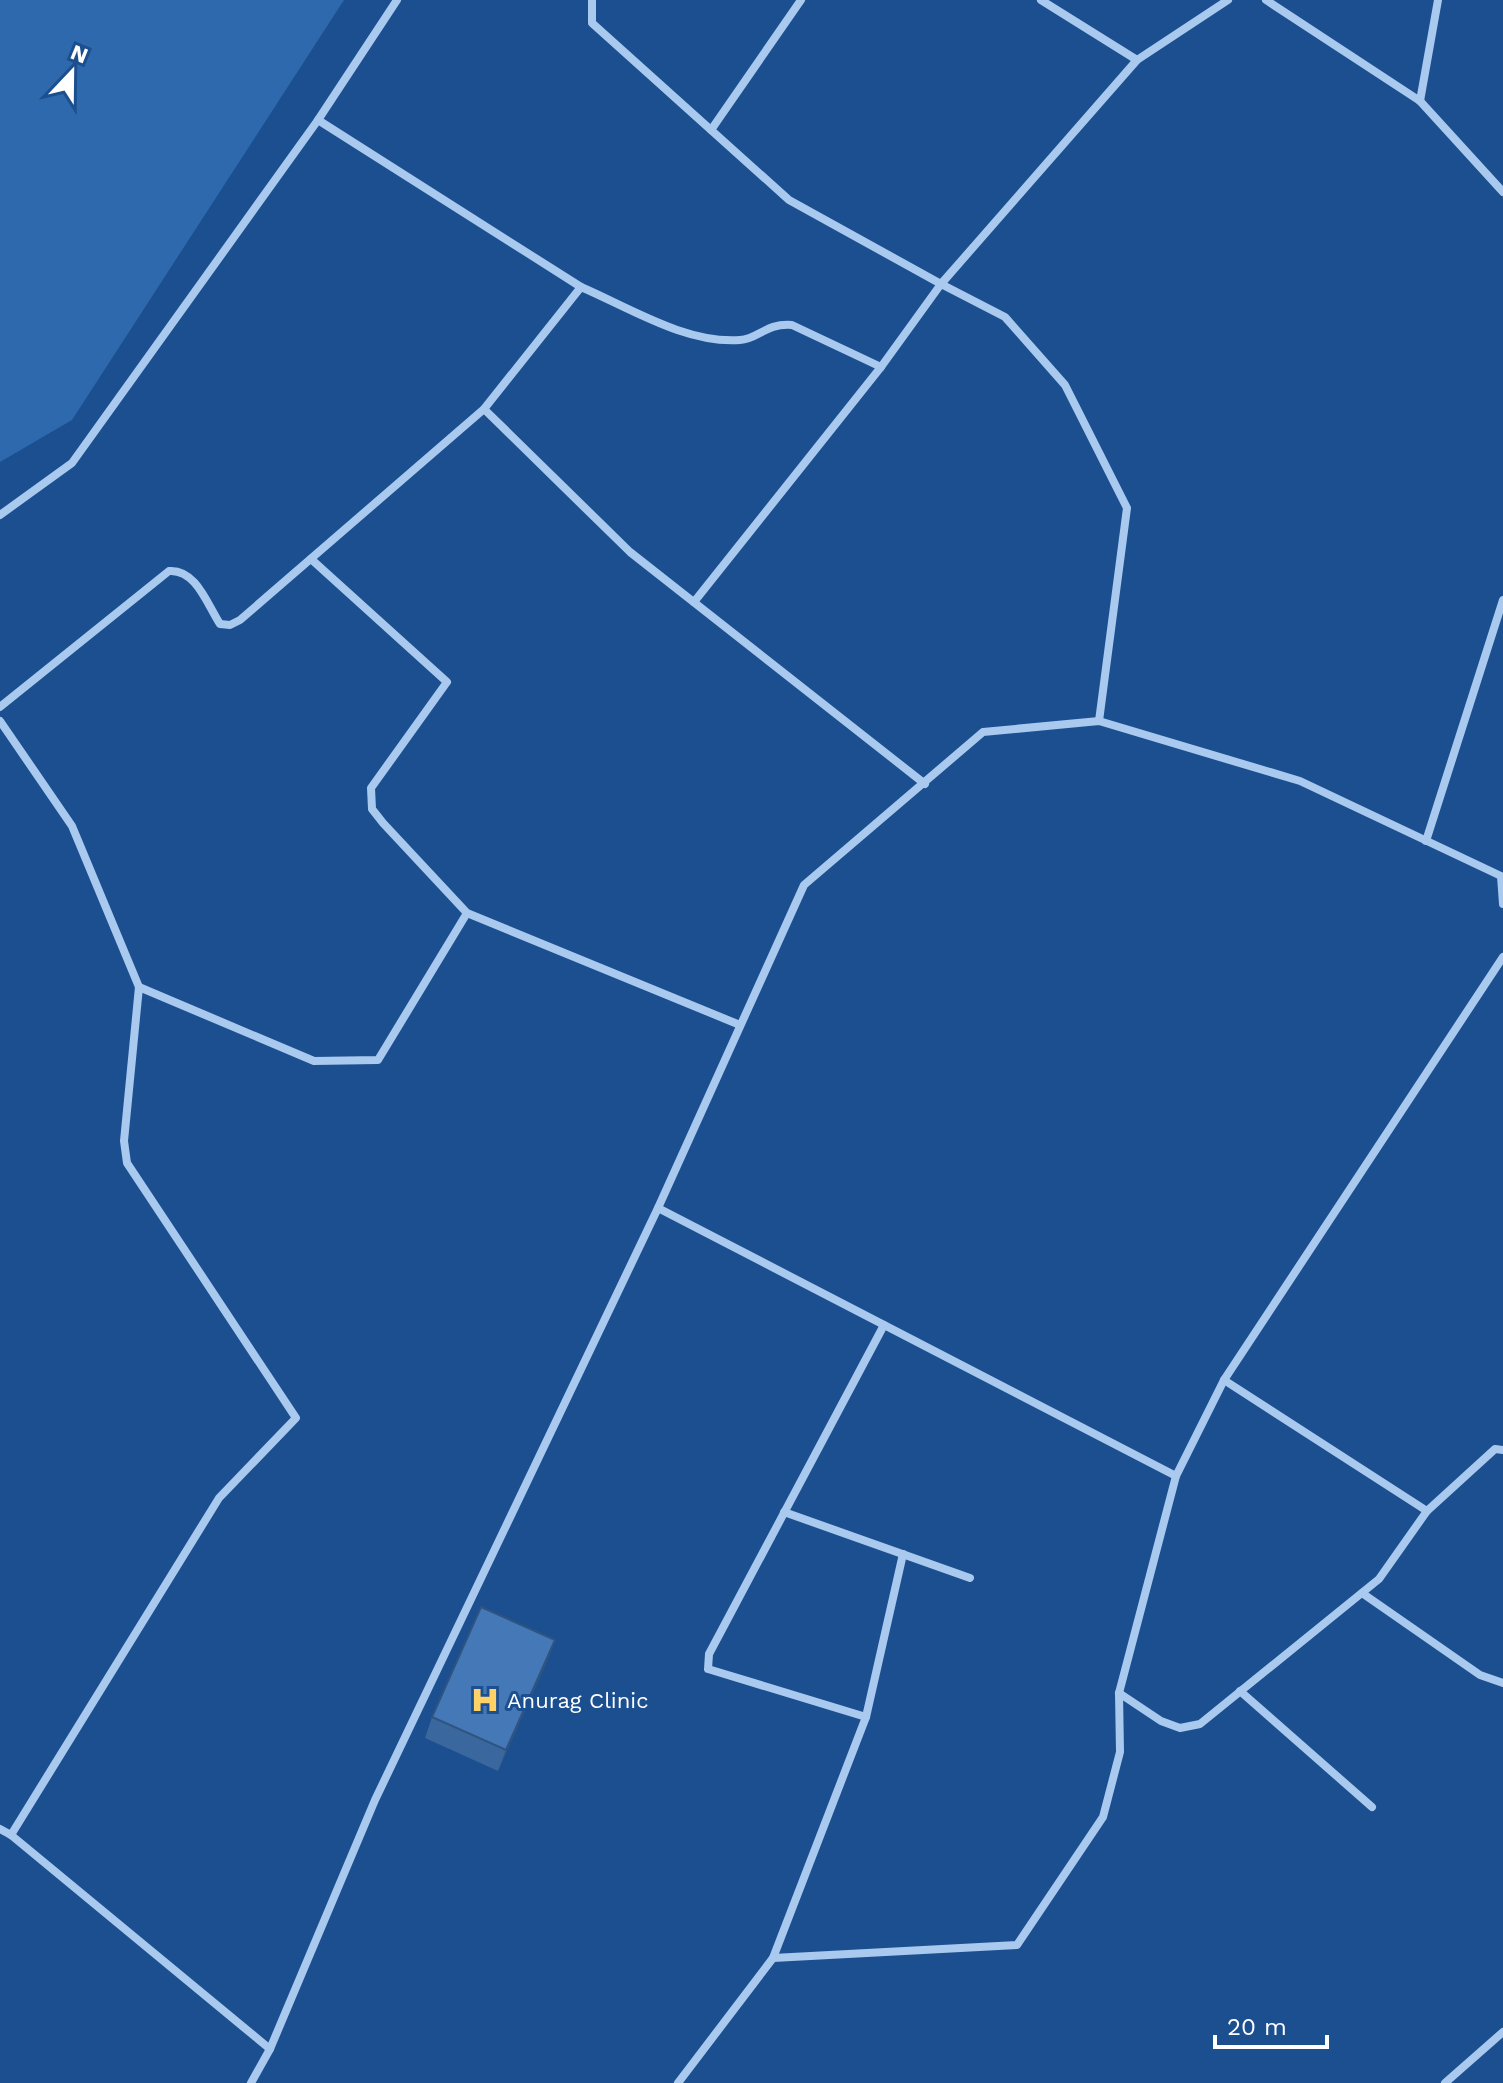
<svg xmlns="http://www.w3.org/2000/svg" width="1503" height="2083" viewBox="0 0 1503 2083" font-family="'Work Sans',sans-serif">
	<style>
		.green { fill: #2e69ad }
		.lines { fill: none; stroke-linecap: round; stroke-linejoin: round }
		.street { stroke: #a9c9ee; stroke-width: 8 }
		.wall { fill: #3a679d }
		.shaded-wall { fill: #305480 }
		.building { fill: #4478b7; stroke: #305480; stroke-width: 2 }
		.labels { text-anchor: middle; stroke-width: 6; stroke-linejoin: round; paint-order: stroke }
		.poi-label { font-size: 22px; fill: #fff; stroke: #1b4f8f; text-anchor: start }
	</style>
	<rect width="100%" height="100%" fill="#1b4f8f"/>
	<path class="green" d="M0 0H344L72 420 0 462Z"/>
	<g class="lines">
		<g class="street">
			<path d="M592 0V23L789 200 941 284 881 367 694 602"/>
			<path d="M1041 0 1137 60"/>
			<path d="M1266 0 1420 101 1503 192"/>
			<path d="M1420 101 1438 0"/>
			<path d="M711 130 801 0"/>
			<path d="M581 287C630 308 686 344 740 340 759 339 765 323 792 325L881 367"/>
			<path d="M484 409 630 552 925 784"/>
			<path d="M0 515 72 463 318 120 397 0"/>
			<path d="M311 559 447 682 371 788 372 809 383 823 467 913 740 1025"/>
			<path d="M0 707 169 571C196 569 207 604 220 624L230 625 240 620 484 409 581 287 318 120"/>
			<path d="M0 721 72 826 139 987 124 1141 127 1163 296 1418 219 1498 11 1835"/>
			<path d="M1099 721 1127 508 1065 385 1005 317 941 284 1137 60 1228 0"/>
			<path d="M1426 841 1503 600"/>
			<path d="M139 987 314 1061 378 1060 467 913"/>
			<path d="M658 1208 1176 1476 1224 1380 1503 957"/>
			<path d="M884 1325 709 1654 708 1669 866 1717 903 1554"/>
			<path d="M1224 1380 1427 1511"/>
			<path d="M784 1512 970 1578"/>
			<path d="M1362 1593 1480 1675 1503 1683"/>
			<path d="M1240 1691 1372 1807"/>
			<path d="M1119 1693 1161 1721 1180 1728 1200 1724 1379 1579 1427 1511 1495 1449 1503 1450"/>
			<path d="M0 1829 11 1835 270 2049"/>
			<path d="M773 1958 866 1717"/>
			<path d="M251 2083 270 2049 375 1800 658 1208 804 885 983 732 1099 721 1300 781 1501 876 1503 904"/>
			<path d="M678 2083 773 1958 1017 1945 1103 1817 1120 1752 1119 1693 1176 1476"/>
			<path d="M1445 2083 1503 2032"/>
		</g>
	</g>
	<path class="wall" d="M555 1640 547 1661 498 1771 425 1738 432 1717Z"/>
	<path class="shaded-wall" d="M555 1640 547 1661 498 1771 506 1750Z"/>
	<path class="building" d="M481 1607 555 1640 506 1750 432 1717Z"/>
	<defs>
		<symbol id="hospital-bare" viewBox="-9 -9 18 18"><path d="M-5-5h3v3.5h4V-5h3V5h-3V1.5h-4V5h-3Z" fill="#ffd166" stroke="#1b4f8f" stroke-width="2.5" paint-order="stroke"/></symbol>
	</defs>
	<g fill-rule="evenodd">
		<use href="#hospital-bare" x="465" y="1680" width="40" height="40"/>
	</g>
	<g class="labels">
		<g class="poi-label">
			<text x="507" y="1708">Anurag Clinic</text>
		</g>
	</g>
	<g transform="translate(72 72) rotate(22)" stroke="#1b4f8f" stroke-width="6" paint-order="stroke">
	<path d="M0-6L14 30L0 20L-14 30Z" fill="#ffffff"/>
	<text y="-12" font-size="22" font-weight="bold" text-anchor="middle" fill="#ffffff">N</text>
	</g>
	<path d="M1215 2035v12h112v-12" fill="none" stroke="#ffffff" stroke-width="4"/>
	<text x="1227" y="2035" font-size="24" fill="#ffffff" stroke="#1b4f8f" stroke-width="6" paint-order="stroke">20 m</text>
</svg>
